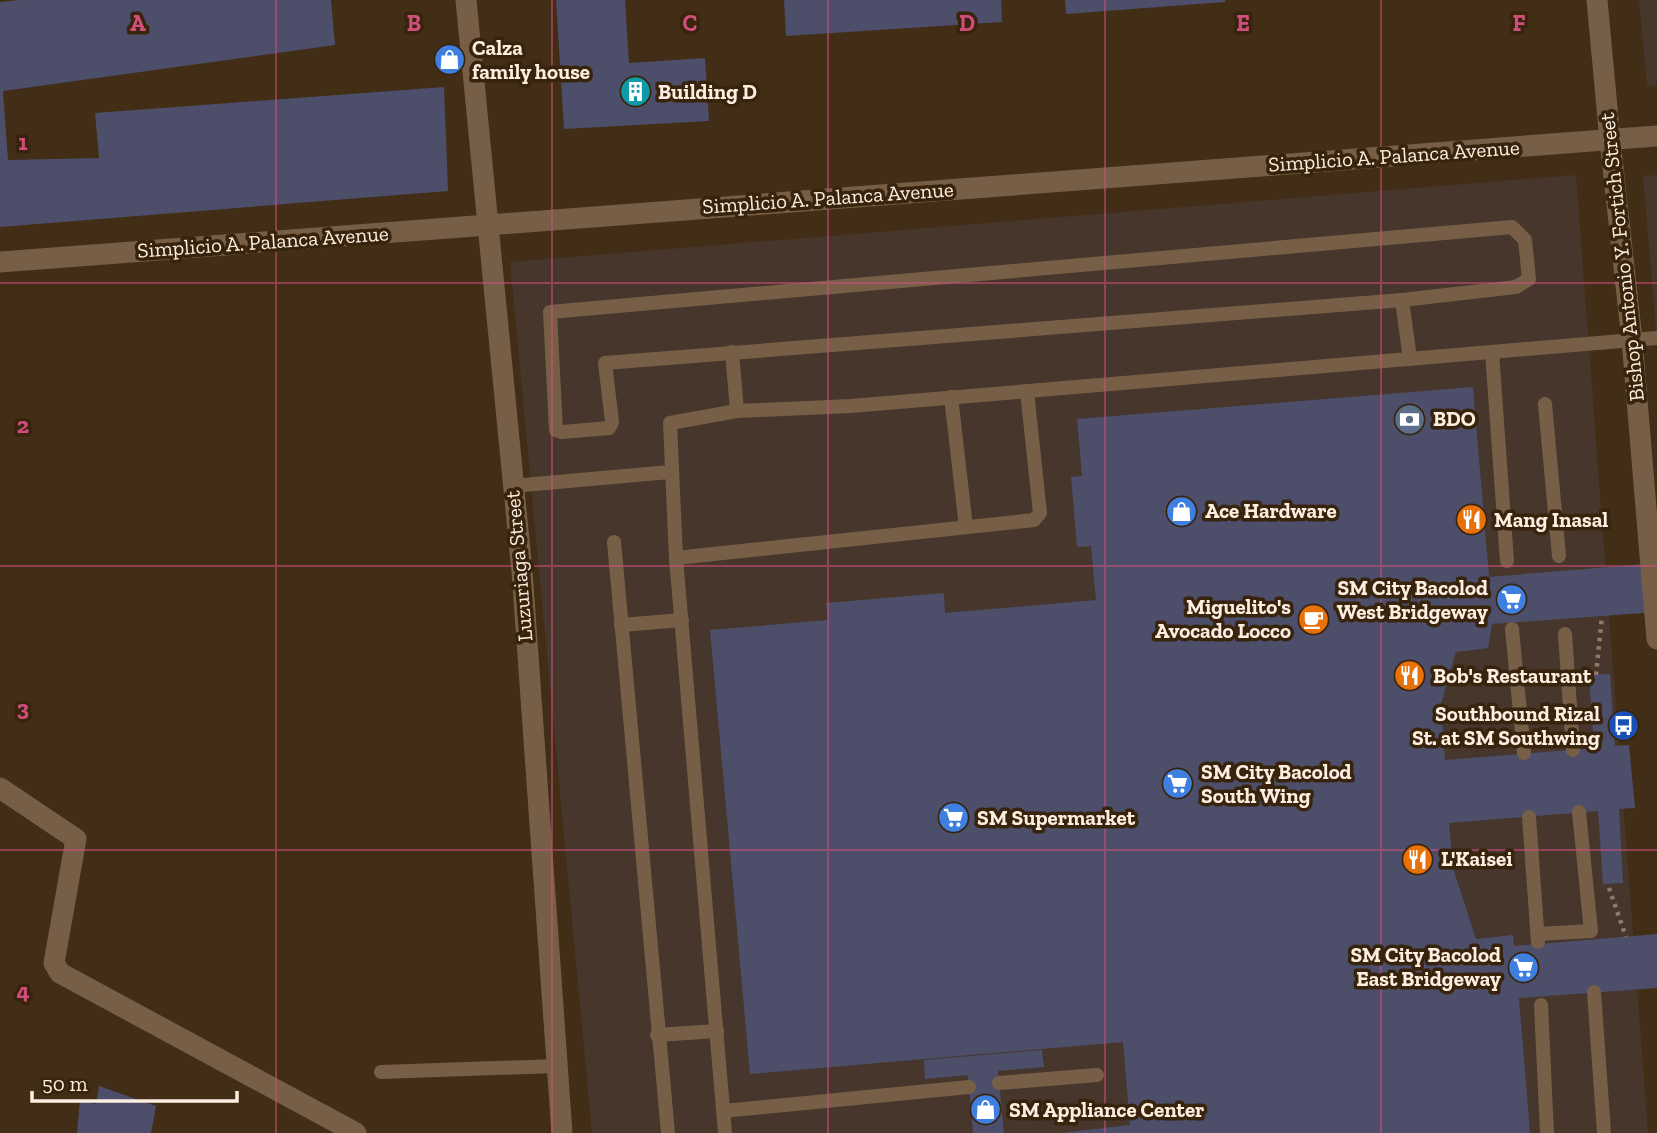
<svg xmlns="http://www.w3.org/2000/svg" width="1657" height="1133" viewBox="0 0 1657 1133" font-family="'Zilla Slab',serif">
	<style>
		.commercial { fill: #47362c }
		.building { fill: #4c4e6a }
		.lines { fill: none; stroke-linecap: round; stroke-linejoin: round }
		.path { stroke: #8e7c69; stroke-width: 4.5; stroke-dasharray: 3.5 5; stroke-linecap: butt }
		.lane { stroke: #775f47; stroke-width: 14 }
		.street { stroke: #775f47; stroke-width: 21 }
		.secondary { stroke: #775f47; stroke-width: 21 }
		.grid { fill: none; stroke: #d04e7c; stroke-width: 2; stroke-opacity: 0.55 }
		.labels { text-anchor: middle; stroke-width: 7; stroke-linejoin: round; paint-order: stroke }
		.poi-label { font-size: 21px; font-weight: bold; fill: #fceee0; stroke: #38230c; text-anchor: start }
		.street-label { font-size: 21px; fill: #fceee0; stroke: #38230c }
		.grid-label { font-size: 23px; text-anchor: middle; font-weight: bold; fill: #d04e7c; stroke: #38230c; stroke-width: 7; stroke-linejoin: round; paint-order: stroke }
	</style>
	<rect width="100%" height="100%" fill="#422d16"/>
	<g class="commercial">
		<path d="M1639 0H1657V85L1647 86Z"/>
		<path d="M1576 175 1648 1133H592L510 262Z"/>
		<path d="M1657 175V342L1643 176Z"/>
	</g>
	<g class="building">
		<path d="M20 0H331L335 45 3 91 8 160 99 158 95 113 444 87 448 191 0 227V2Z"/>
		<path d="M556 0H625L629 63 705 58 709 121 564 129Z"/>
		<path d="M784 0H1001L1002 22 786 36Z"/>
		<path d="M1065 0H1225V2L1066 14Z"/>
		<path d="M1473 387 1489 577 1657 563V612L1492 624 1488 648 1456 652 1441 704 1445 760 1594 748 1589 675 1610 674 1615 746 1629 745 1635 808 1619 809 1623 883 1603 884 1598 811 1449 823 1453 868 1476 939 1513 935 1514 946 1657 934V988L1519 998 1530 1133H1060L1130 1125 1123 1042 750 1074 710 630 828 620 826 603 944 593 945 613 1096 600 1091 546 1077 547 1071 477 1082 476 1077 419Z"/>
		<path d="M1042 1050 1044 1067 998 1071 1004 1133H973L968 1075 925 1079 924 1060Z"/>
		<path d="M99 1086 156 1106 151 1133H77L80 1100 96 1104Z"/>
	</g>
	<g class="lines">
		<g class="path">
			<path d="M1596 675 1602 616"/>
			<path d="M1609 888 1626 937"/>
		</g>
		<g class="lane">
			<path d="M1512 227 1525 240 1529 279 1516 287 1402 300 605 363 612 422 609 428 562 432 556 430 550 312Z"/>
			<path d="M1402 300 1410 359"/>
			<path d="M732 352 737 411"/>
			<path d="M1492 352 1507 561"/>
			<path d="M951 397 966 527"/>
			<path d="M1545 404 1559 556"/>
			<path d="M512 486 670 472"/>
			<path d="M614 542 668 1133"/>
			<path d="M676 558 1034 520 1040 513 1027 391"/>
			<path d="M621 625 682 620"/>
			<path d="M1512 629 1524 753"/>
			<path d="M1565 634 1573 750"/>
			<path d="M1529 817 1538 942"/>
			<path d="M1538 934 1591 931 1579 812"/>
			<path d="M1594 992 1604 1133"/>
			<path d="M1541 1005 1547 1133"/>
			<path d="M657 1035 717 1031"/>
			<path d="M381 1072 557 1066"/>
			<path d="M999 1083 1097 1075"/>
			<path d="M723 1111 969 1087"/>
			<path d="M725 1133 676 558 670 423 737 411 851 406 1657 338"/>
		</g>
		<g class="street">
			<path d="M1597 0 1610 140"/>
			<path d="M0 262 488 225 466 0"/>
			<path d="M0 788 76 839 54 963 60 973 356 1133"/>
		</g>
		<g class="secondary">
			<path d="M1610 140 1632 340 1657 639"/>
			<path d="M562 1133 522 571 488 225 1657 136"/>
		</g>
	</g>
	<path class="grid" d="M276 0V1133M552 0V1133M828 0V1133M1105 0V1133M1381 0V1133M0 283H1657M0 566H1657M0 850H1657"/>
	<defs>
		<symbol id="shop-disc" viewBox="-11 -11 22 22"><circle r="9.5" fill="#3f7fe0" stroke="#38230c"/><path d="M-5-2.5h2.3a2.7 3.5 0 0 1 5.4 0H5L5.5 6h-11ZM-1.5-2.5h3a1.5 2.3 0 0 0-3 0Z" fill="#fff"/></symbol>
		<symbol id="building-disc" viewBox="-11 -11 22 22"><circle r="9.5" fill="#0f9aa8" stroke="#38230c"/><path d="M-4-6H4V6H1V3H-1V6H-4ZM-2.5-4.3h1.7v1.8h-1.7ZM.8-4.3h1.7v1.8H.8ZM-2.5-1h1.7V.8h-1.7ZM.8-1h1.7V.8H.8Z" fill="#fff"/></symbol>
		<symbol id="bank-disc" viewBox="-11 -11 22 22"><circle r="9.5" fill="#5c6f8a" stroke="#38230c"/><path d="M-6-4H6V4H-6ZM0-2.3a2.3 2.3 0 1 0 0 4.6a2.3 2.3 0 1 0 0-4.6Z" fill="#fff"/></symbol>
		<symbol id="restaurant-disc" viewBox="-11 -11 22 22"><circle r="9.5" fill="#e8710a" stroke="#38230c"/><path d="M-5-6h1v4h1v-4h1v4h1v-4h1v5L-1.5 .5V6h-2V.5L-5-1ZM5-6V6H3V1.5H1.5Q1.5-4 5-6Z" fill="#fff"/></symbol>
		<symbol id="supermarket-disc" viewBox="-11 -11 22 22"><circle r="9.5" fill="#3f7fe0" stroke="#38230c"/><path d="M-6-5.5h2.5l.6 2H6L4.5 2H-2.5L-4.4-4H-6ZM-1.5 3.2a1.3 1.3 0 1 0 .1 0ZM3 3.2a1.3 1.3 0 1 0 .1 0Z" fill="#fff"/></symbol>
		<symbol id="cafe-disc" viewBox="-11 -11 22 22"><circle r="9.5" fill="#e8710a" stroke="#38230c"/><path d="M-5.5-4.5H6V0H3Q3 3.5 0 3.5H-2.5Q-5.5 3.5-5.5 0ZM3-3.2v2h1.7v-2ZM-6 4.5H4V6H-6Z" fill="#fff"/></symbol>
		<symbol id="bus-disc" viewBox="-11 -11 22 22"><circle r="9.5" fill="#1a4fb4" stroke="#38230c"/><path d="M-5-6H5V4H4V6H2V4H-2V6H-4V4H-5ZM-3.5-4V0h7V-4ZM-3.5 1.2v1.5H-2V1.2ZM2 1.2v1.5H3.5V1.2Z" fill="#fff"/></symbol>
	</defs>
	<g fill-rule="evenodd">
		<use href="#shop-disc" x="432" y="42" width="35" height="35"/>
		<use href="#building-disc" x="618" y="74" width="35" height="35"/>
		<use href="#bank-disc" x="1392" y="402" width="35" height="35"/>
		<use href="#shop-disc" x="1164" y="494" width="35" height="35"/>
		<use href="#restaurant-disc" x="1454" y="502" width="35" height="35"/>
		<use href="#supermarket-disc" x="1494" y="582" width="35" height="35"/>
		<use href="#cafe-disc" x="1296" y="602" width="35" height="35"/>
		<use href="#restaurant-disc" x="1392" y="658" width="35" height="35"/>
		<use href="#bus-disc" x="1606" y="708" width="35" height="35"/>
		<use href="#supermarket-disc" x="1160" y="766" width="35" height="35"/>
		<use href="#supermarket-disc" x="936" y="800" width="35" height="35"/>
		<use href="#restaurant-disc" x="1400" y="842" width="35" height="35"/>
		<use href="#supermarket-disc" x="1506" y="950" width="35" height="35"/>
		<use href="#shop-disc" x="968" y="1092" width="35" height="35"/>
	</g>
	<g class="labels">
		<g class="poi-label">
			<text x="472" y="55">Calza<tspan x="472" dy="24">family house</tspan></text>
			<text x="658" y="99">Building D</text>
			<text x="1433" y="426">BDO</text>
			<text x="1205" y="518">Ace Hardware</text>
			<text x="1494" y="527">Mang Inasal</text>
			<text x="1488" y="595" text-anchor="end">SM City Bacolod<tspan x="1488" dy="24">West Bridgeway</tspan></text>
			<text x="1291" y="614" text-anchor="end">Miguelito's<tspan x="1291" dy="24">Avocado Locco</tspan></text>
			<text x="1433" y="683">Bob's Restaurant</text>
			<text x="1600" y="721" text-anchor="end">Southbound Rizal<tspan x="1600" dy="24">St. at SM Southwing</tspan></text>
			<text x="1201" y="779">SM City Bacolod<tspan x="1201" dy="24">South Wing</tspan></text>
			<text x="977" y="825">SM Supermarket</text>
			<text x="1441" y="866">L'Kaisei</text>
			<text x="1501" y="962" text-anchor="end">SM City Bacolod<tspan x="1501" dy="24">East Bridgeway</tspan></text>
			<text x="1009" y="1117">SM Appliance Center</text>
		</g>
		<g class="street-label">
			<text transform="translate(1394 156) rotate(-4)" y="7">Simplicio A. Palanca Avenue</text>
			<text transform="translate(828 198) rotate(-4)" y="7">Simplicio A. Palanca Avenue</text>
			<text transform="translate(263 242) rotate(-4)" y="7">Simplicio A. Palanca Avenue</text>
			<text transform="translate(1622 257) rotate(-96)" y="7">Bishop Antonio Y. Fortich Street</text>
			<text transform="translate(519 566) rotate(-95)" y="7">Luzuriaga Street</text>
		</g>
	</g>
	<g class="grid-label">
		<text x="138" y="31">A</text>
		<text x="414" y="31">B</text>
		<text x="690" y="31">C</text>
		<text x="967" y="31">D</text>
		<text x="1243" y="31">E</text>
		<text x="1519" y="31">F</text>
		<text x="23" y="150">1</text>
		<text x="23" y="433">2</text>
		<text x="23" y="716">3</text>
		<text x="23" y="999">4</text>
	</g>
	<path d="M32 1091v10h205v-10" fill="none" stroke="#fceee0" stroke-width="3.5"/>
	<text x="42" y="1091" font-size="21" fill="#fceee0" stroke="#38230c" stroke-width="5" paint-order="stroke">50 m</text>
</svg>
